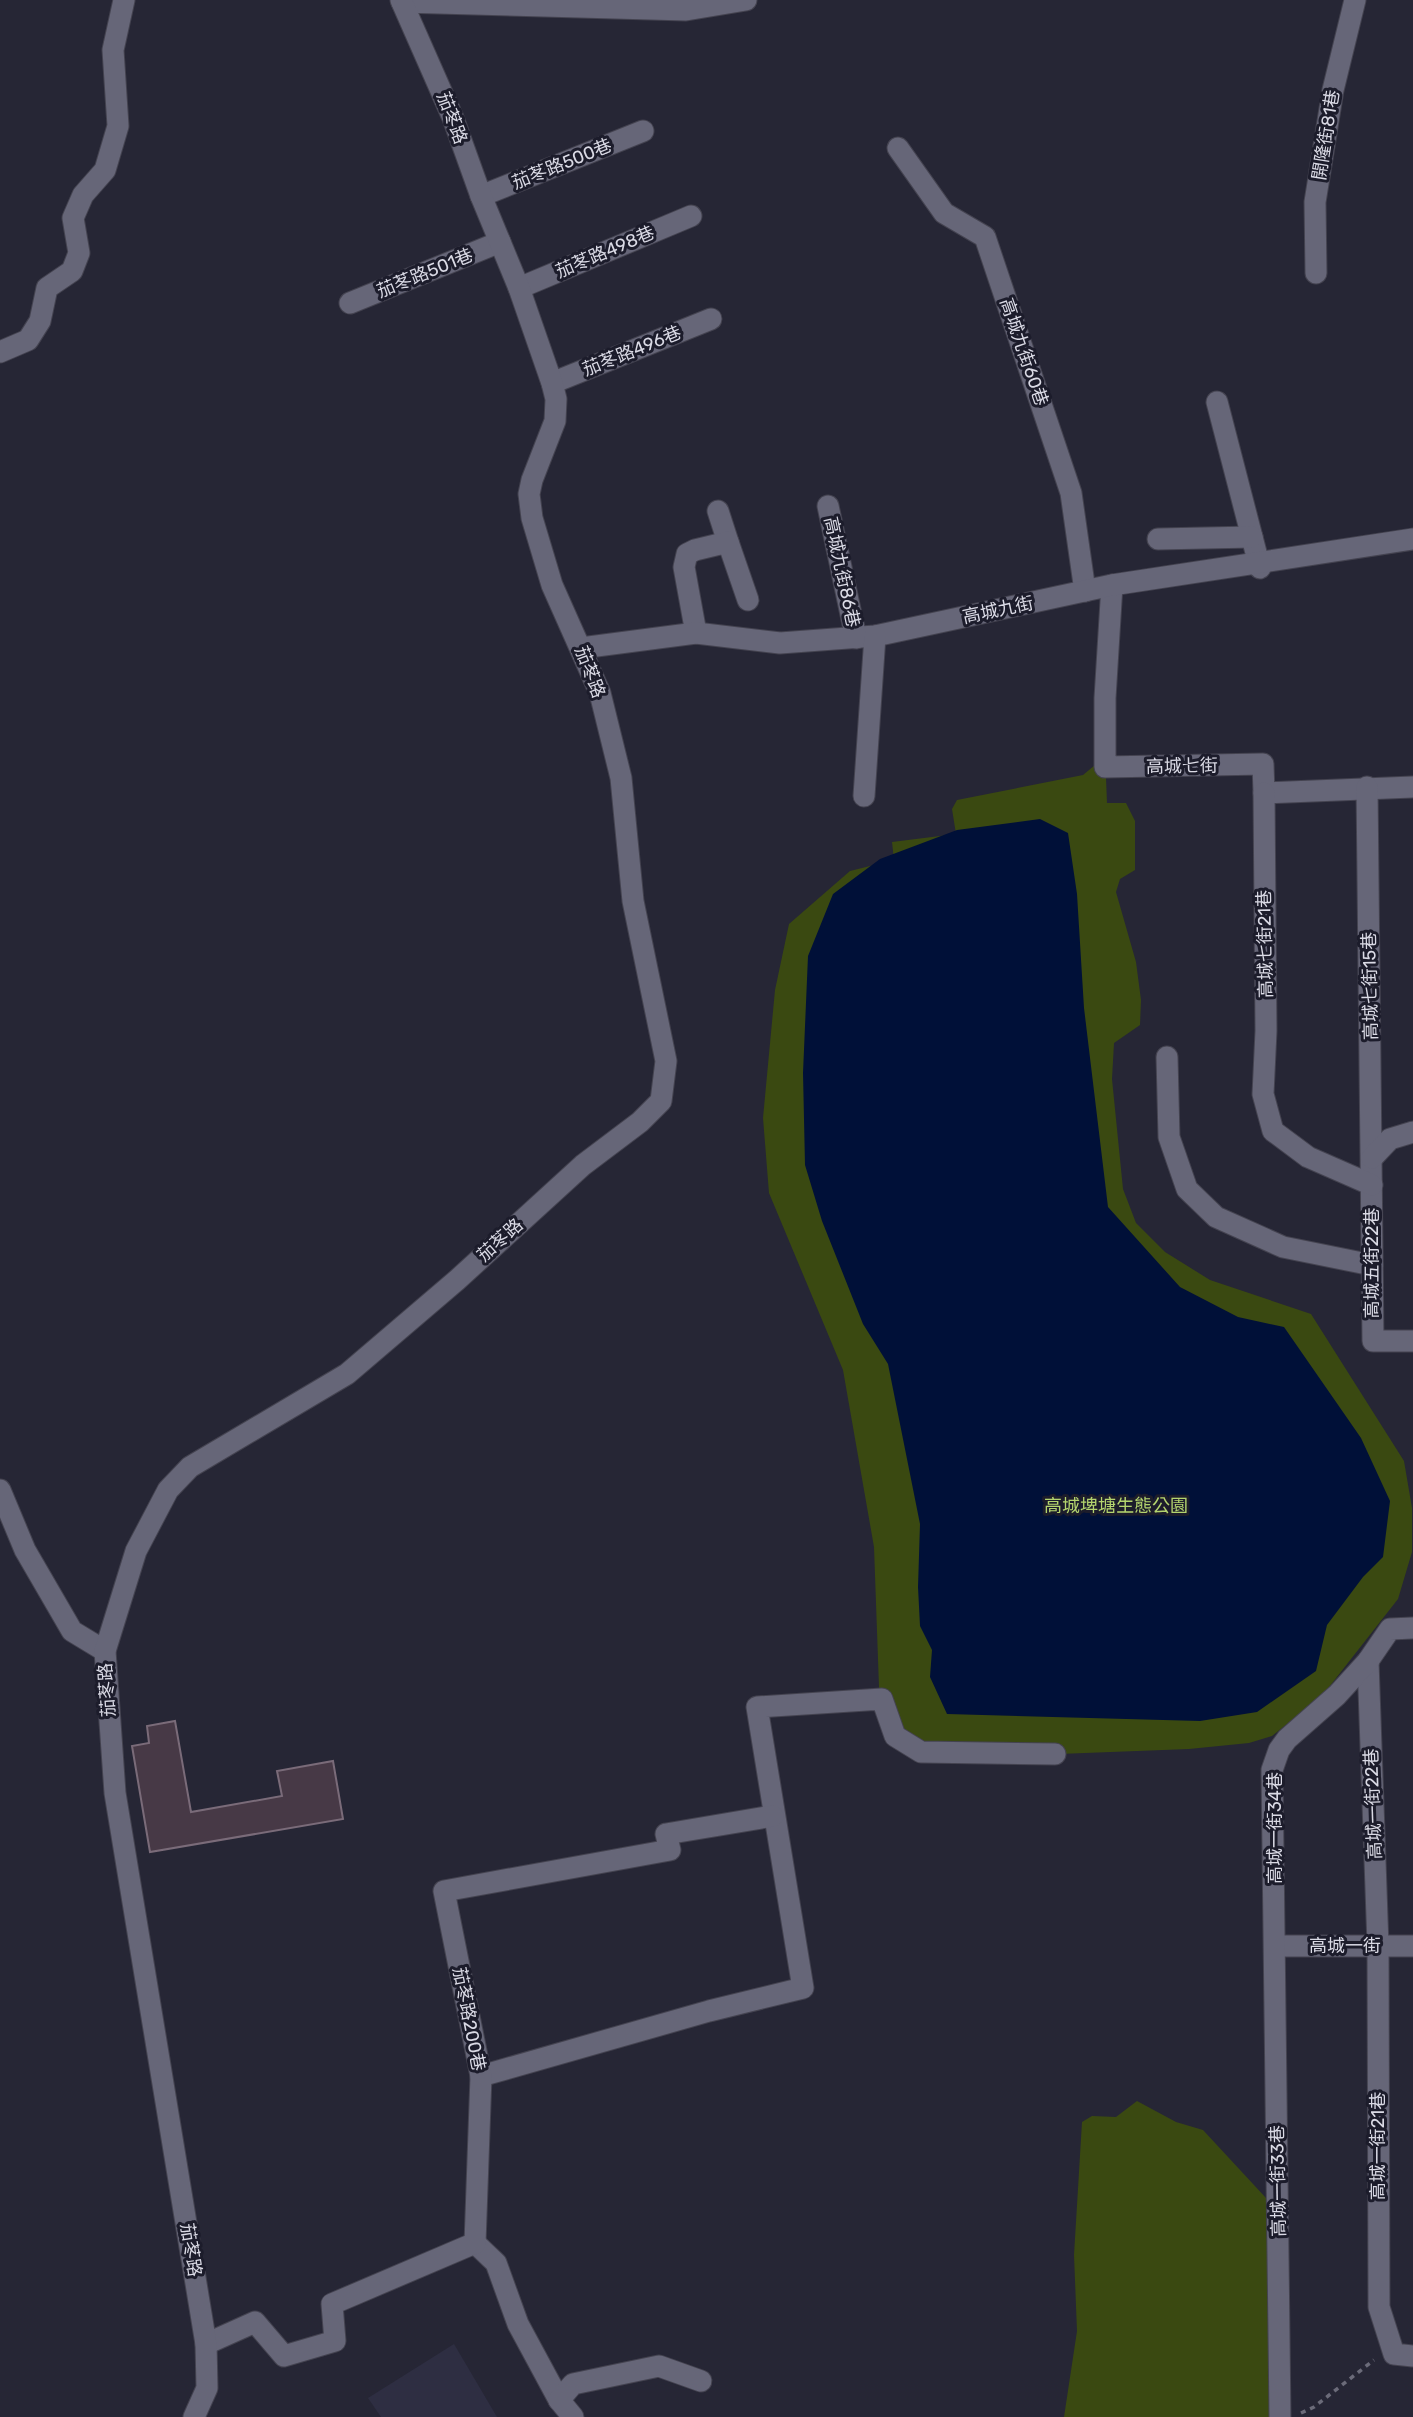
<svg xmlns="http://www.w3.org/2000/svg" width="1413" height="2417" viewBox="0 0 1413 2417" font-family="Rubik,'Noto Sans TC',sans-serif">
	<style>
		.built { fill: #2e2e42 }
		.green { fill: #3a4911 }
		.water { fill: #001038 }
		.building { fill: #473946; stroke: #7a6b79; stroke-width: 2 }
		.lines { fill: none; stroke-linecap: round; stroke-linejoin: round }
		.minor-casing { stroke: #444350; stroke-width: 23 }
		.path { stroke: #6b6b79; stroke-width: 3.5; stroke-dasharray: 5 5; stroke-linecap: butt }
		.minor { stroke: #666678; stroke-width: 21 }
		.labels { text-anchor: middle; stroke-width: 6; stroke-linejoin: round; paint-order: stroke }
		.street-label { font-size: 18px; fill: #dadae5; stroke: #1c1c2b }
		.park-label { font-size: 18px; fill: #b4d46e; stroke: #1c1c2b }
	</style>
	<rect width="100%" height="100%" fill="#262635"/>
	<path class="built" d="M454 2344 497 2417H381L368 2398Z"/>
	<g class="green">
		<path d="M1095 765 1106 778 1107 803H1126L1135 821V870L1120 879 1116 892 1136 962 1141 1000 1140 1025 1114 1043 1112 1079 1123 1189 1136 1223 1165 1252 1210 1280 1311 1314 1404 1461 1412 1508V1552L1398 1599 1322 1696 1272 1736 1249 1743 1189 1749 1059 1754 908 1741 880 1715 874 1547 843 1370 769 1193 763 1118 775 990 789 924 850 871 894 860 892 842 956 834 952 809 957 800 1083 775Z"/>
		<path d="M1137 2101 1176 2122 1203 2130 1266 2198 1271 2417H1064L1077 2331 1074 2255 1082 2122 1092 2116 1116 2117Z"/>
	</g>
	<path class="water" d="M1040 819 1068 833 1077 894 1084 1008 1108 1207 1180 1287 1238 1317 1284 1327 1361 1438 1390 1501 1383 1557 1363 1577 1327 1625 1316 1671 1257 1712 1200 1721 947 1714 930 1677 932 1650 920 1626 918 1587 920 1524 888 1364 863 1324 822 1221 805 1165 803 1073 808 956 833 894 880 859 957 830Z"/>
	<path class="building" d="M175 1721 191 1812 282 1796 277 1771 333 1761 343 1819 150 1852 132 1746 149 1743 147 1726Z"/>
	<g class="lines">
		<defs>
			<g id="minor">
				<path d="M402 2 686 10 746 0"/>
				<path d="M898 148 944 213 985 237 1071 493 1085 591"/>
				<path d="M481 196 643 131"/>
				<path d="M1316 273 1315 202 1333 90 1355 0"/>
				<path d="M519 288 691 216"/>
				<path d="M350 303 500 242"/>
				<path d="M0 352 28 340 40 321 47 288 72 271 79 253 73 218 83 195 105 170 118 126 113 50 124 0"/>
				<path d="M552 383 711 319"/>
				<path d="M1217 402 1260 568"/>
				<path d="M828 506 856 638"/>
				<path d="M718 511 728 542"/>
				<path d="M1158 539 1252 537"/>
				<path d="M1112 585 1105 698V767L1263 764 1264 793 1413 787"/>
				<path d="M696 633 684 567 687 554 695 550 728 542 748 600"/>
				<path d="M581 648 696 633 780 643 875 636 1112 585 1413 539"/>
				<path d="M1367 787 1373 1341H1413"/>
				<path d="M1264 793 1266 1031 1263 1094 1273 1131 1308 1157 1372 1185"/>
				<path d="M864 796 875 636"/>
				<path d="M1167 1057 1169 1137 1187 1189 1216 1217 1283 1247 1372 1265"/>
				<path d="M1372 1158 1390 1139 1413 1132"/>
				<path d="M0 1490 25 1550 72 1631 105 1651"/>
				<path d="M1368 1661 1378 1946 1379 2307 1394 2354 1413 2356"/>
				<path d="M1276 1946H1413"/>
				<path d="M481 2076 709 2011 803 1988 757 1707 882 1699 895 1736 921 1752 1055 1754"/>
				<path d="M475 2243 496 2263 518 2324 559 2400 573 2417"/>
				<path d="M206 2344 255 2322 284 2356 335 2341 332 2304 475 2243 481 2076 444 1891 670 1850 666 1834 773 1816"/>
				<path d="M559 2400 573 2384 659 2366 701 2381"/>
				<path d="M194 2417 207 2388 206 2344 115 1793 105 1651 136 1551 168 1490 190 1467 347 1374 457 1280 583 1165 640 1122 661 1101 666 1061 633 901 621 778 600 693 552 585 532 518 529 494 532 480 555 421 556 399 552 383 519 288 481 196 453 118 401 0"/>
				<path d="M1280 2417 1272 1770 1279 1750 1287 1739 1337 1695 1368 1661 1390 1629 1413 1628"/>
			</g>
		</defs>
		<use href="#minor" class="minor-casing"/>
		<path class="path" d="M1301 2413 1314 2407 1374 2360"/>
		<use href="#minor" class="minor"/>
	</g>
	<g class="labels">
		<g class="street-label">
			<text transform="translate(452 118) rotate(69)" y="6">茄苳路</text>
			<text transform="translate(1326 135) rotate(-81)" y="6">開隆街81巷</text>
			<text transform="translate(562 164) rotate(-22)" y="6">茄苳路500巷</text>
			<text transform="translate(605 252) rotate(-23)" y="6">茄苳路498巷</text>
			<text transform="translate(425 273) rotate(-22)" y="6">茄苳路501巷</text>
			<text transform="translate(632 351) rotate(-22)" y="6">茄苳路496巷</text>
			<text transform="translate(1024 352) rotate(71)" y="6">高城九街60巷</text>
			<text transform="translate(842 572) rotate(78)" y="6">高城九街86巷</text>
			<text transform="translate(998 610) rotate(-12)" y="6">高城九街</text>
			<text transform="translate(590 672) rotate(69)" y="6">茄苳路</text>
			<text transform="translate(1182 766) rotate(-1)" y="6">高城七街</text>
			<text transform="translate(1265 944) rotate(-91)" y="6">高城七街21巷</text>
			<text transform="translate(1370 986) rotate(-91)" y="6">高城七街15巷</text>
			<text transform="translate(500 1240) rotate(-42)" y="6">茄苳路</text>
			<text transform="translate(1372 1263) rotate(-90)" y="6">高城五街22巷</text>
			<text transform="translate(107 1690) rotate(-94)" y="6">茄苳路</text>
			<text transform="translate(1373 1804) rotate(-92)" y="6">高城一街22巷</text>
			<text transform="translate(1275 1828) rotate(-90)" y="6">高城一街34巷</text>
			<text x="1345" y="1952">高城一街</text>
			<text transform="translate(469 2019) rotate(79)" y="6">茄苳路200巷</text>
			<text transform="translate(1378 2146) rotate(-90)" y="6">高城一街21巷</text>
			<text transform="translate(1278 2181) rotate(-91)" y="6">高城一街33巷</text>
			<text transform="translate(191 2250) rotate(81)" y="6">茄苳路</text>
		</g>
		<g class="park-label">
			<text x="1116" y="1512">高城埤塘生態公園</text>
		</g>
	</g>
</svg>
